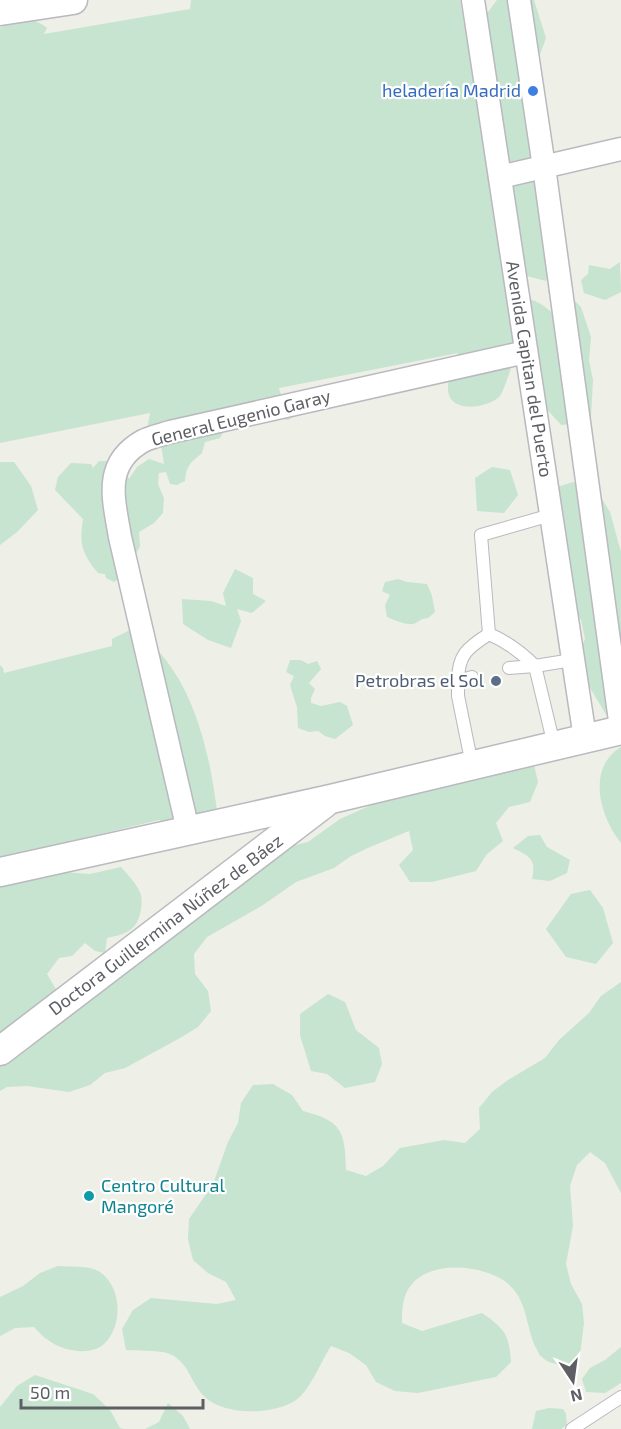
<svg xmlns="http://www.w3.org/2000/svg" width="621" height="1429" viewBox="0 0 621 1429" font-family="'Exo 2',sans-serif">
	<style>
		.green { fill: #c6e4cf }
		.lines { fill: none; stroke-linecap: round; stroke-linejoin: round }
		.service-casing { stroke: #b9b9bf; stroke-width: 14 }
		.minor-casing { stroke: #b9b9bf; stroke-width: 25 }
		.tertiary-casing { stroke: #b9b9bf; stroke-width: 31 }
		.service { stroke: #fff; stroke-width: 12 }
		.minor { stroke: #fff; stroke-width: 22 }
		.tertiary { stroke: #fff; stroke-width: 28 }
		.shop-dot { fill: #3f7fe0; stroke: #fff; stroke-width: 2 }
		.service-dot { fill: #5c6f8a; stroke: #fff; stroke-width: 2 }
		.culture-dot { fill: #0f9aa8; stroke: #fff; stroke-width: 2 }
		.labels { text-anchor: middle; stroke-width: 4.5; stroke-linejoin: round; paint-order: stroke }
		.shop-label { font-size: 18px; fill: #366cbe; stroke: #fff; text-anchor: end }
		.street-label { font-size: 18px; fill: #5e5f65; stroke: #fff }
		.service-label { font-size: 18px; fill: #4e5e75; stroke: #fff; text-anchor: end }
		.culture-label { font-size: 18px; fill: #0d838f; stroke: #fff; text-anchor: start }
	</style>
	<rect width="100%" height="100%" fill="#eeefe7"/>
	<g class="green">
		<path d="M191 0H460L464 24 469 16 488 12 497 0H534L546 38 526 92 554 263 546 281 523 275 475 90 508 302C529 294 539 301 555 315L548 291 570 296 581 307 591 337 589 360 593 380 591 417 573 424 561 425 545 407 542 373 524 363H513C510 370 503 394 499 397 487 408 450 414 448 390 447 378 455 364 458 353L279 388 282 399 303 411 288 420 264 416 225 429 220 438 205 442 202 453C191 462 186 466 185 481L177 485 170 484 166 472 159 473 158 484 164 498 163 513 154 523 139 532 140 546 136 554H129L132 569 114 582 106 578 105 574 98 573C82 554 79 544 83 519L55 490 58 477 71 463 91 464 93 468 99 461C116 461 122 463 129 479L137 467 149 459 164 464 161 445 147 430 150 413 0 443V28C18 18 30 15 47 28L44 34 190 9Z"/>
		<path d="M620 262 621 292 605 300 584 293 581 280 588 274 589 265 610 269Z"/>
		<path d="M0 462H14L31 486 38 510 17 532 0 545Z"/>
		<path d="M492 467 510 470 518 495 504 513 477 511 475 478Z"/>
		<path d="M573 482 585 487 602 499 610 512 621 552V720L607 716 584 678 577 657 585 639 581 620 567 605 554 488Z"/>
		<path d="M235 569 253 578V594L266 601 252 613 237 609 241 621 231 648 208 640 183 624 182 599 211 601 226 606 223 593Z"/>
		<path d="M398 579 407 582 427 584 432 596 435 612 428 618C421 618 419 622 413 624 405 625 394 620 387 617L385 605 390 595 382 591 385 582Z"/>
		<path d="M132 629C190 665 209 747 217 811L179 827 159 820 0 858V665L3 668 4 673 112 646V639Z"/>
		<path d="M290 660H301L308 664 317 661 321 669 309 683 315 689 311 698V703L321 706 340 702 347 706 353 725 335 739 325 736 318 731 309 732 298 728 297 707 290 685 294 676 286 672Z"/>
		<path d="M621 747V843C600 817 586 768 621 747Z"/>
		<path d="M533 761 538 782 530 802 509 807 496 823 503 841 487 854 476 871 432 882H410L399 865 413 850 409 831 370 847 351 856 334 868 296 882 263 905 207 937 194 954 195 974 208 991 211 1011 198 1027 180 1038 125 1068 105 1073 90 1085 69 1092 27 1086 7 1087 0 1091V884L47 871 90 874 121 867C128 875 138 885 141 895 143 906 140 924 130 930 123 935 115 936 107 938L105 953 95 951 85 943 72 956 59 958 47 974 57 991 287 847 308 842 340 819 376 803Z"/>
		<path d="M540 835 547 847 570 860 567 873 550 881 532 879C537 859 529 856 513 848L528 836Z"/>
		<path d="M590 890 603 908 613 943 596 964 566 957 546 929 571 894Z"/>
		<path d="M621 982V1193L605 1163 590 1152 577 1165 570 1186 573 1226 566 1264 571 1284 582 1304 584 1323 579 1363C566 1365 551 1367 541 1356 538 1354 538 1350 536 1348 525 1325 528 1299 506 1282 483 1265 432 1260 412 1284 402 1295 402 1310 402 1323L422 1331 482 1313C505 1329 509 1334 511 1362L496 1377 418 1393 395 1391 376 1382 366 1365 349 1353 331 1346C321 1361 311 1389 296 1400 275 1415 224 1416 205 1397 190 1383 189 1360 167 1353 157 1350 138 1351 126 1350L122 1329 133 1310 151 1298 217 1304 236 1300 226 1282 208 1273 193 1260 188 1239 189 1219 213 1184 228 1142 238 1123 241 1103 253 1085 273 1084 292 1095 303 1111C342 1121 345 1131 346 1170L366 1176 383 1166 400 1148 444 1140 465 1143 480 1129 479 1108 492 1092 508 1080 545 1058 559 1040 589 1013 601 996Z"/>
		<path d="M328 994 345 1002 356 1030 379 1048 382 1064 375 1082 345 1088 327 1074 311 1071 300 1035V1014Z"/>
		<path d="M58 1266C70 1267 89 1265 100 1272 122 1288 123 1324 105 1343 91 1357 62 1351 48 1340 43 1337 39 1332 34 1327L15 1328 0 1336V1297L23 1286 40 1273Z"/>
		<path d="M621 1347V1383L605 1393 586 1392 582 1379 590 1368 605 1360Z"/>
		<path d="M35 1375 93 1394 110 1410 120 1428 124 1429H0V1407L17 1386Z"/>
		<path d="M168 1403 183 1416 190 1429H145L159 1422Z"/>
		<path d="M549 1408 563 1409 566 1414 567 1425 561 1429H532L536 1411Z"/>
	</g>
	<g class="lines">
		<defs>
			<g id="service">
				<path d="M551 515 481 535 489 634C508 642 521 652 535 666L572 660"/>
				<path d="M509 668 535 666 554 745"/>
				<path d="M458 681C458 655 467 648 489 634"/>
				<path d="M472 765 458 696V681L472 677"/>
				<path d="M572 1429 621 1397"/>
			</g>
			<g id="minor">
				<path d="M473 0 585 738"/>
				<path d="M519 0 544 167 621 728"/>
				<path d="M500 177 621 149"/>
				<path d="M188 830 120 537C114 500 102 464 143 441 151 437 161 435 170 432L526 352"/>
			</g>
			<g id="tertiary">
				<path d="M0 11 73 0"/>
				<path d="M0 872 331 799 621 730"/>
				<path d="M0 1051 325 803"/>
			</g>
		</defs>
		<use href="#service" class="service-casing"/>
		<use href="#minor" class="minor-casing"/>
		<use href="#tertiary" class="tertiary-casing"/>
		<use href="#service" class="service"/>
		<use href="#minor" class="minor"/>
		<use href="#tertiary" class="tertiary"/>
	</g>
	<circle class="shop-dot" cx="533" cy="91" r="6"/>
	<circle class="service-dot" cx="496" cy="681" r="6"/>
	<circle class="culture-dot" cx="89" cy="1196" r="6"/>
	<g class="labels">
		<g class="shop-label">
			<text x="521" y="97">heladería Madrid</text>
		</g>
		<g class="street-label">
			<text transform="translate(529 369) rotate(81)" y="6">Avenida Capitan del Puerto</text>
			<text transform="translate(241 418) rotate(-14)" y="6">General Eugenio Garay</text>
			<text transform="translate(166 925) rotate(-37)" y="6">Doctora Guillermina Núñez de Báez</text>
		</g>
		<g class="service-label">
			<text x="484" y="687">Petrobras el Sol</text>
		</g>
		<g class="culture-label">
			<text x="101" y="1192">Centro Cultural<tspan x="101" dy="21">Mangoré</tspan></text>
		</g>
	</g>
	<g transform="translate(573 1381) rotate(167)" stroke="#ffffff" stroke-width="4.5" paint-order="stroke">
	<path d="M0-4.5L10 22L0 15L-10 22Z" fill="#5e5f65"/>
	<text y="-9" font-size="16" font-weight="bold" text-anchor="middle" fill="#5e5f65">N</text>
	</g>
	<path d="M21 1399v9h182v-9" fill="none" stroke="#5e5f65" stroke-width="3"/>
	<text x="30" y="1399" font-size="18" fill="#5e5f65" stroke="#ffffff" stroke-width="4.5" paint-order="stroke">50 m</text>
</svg>
